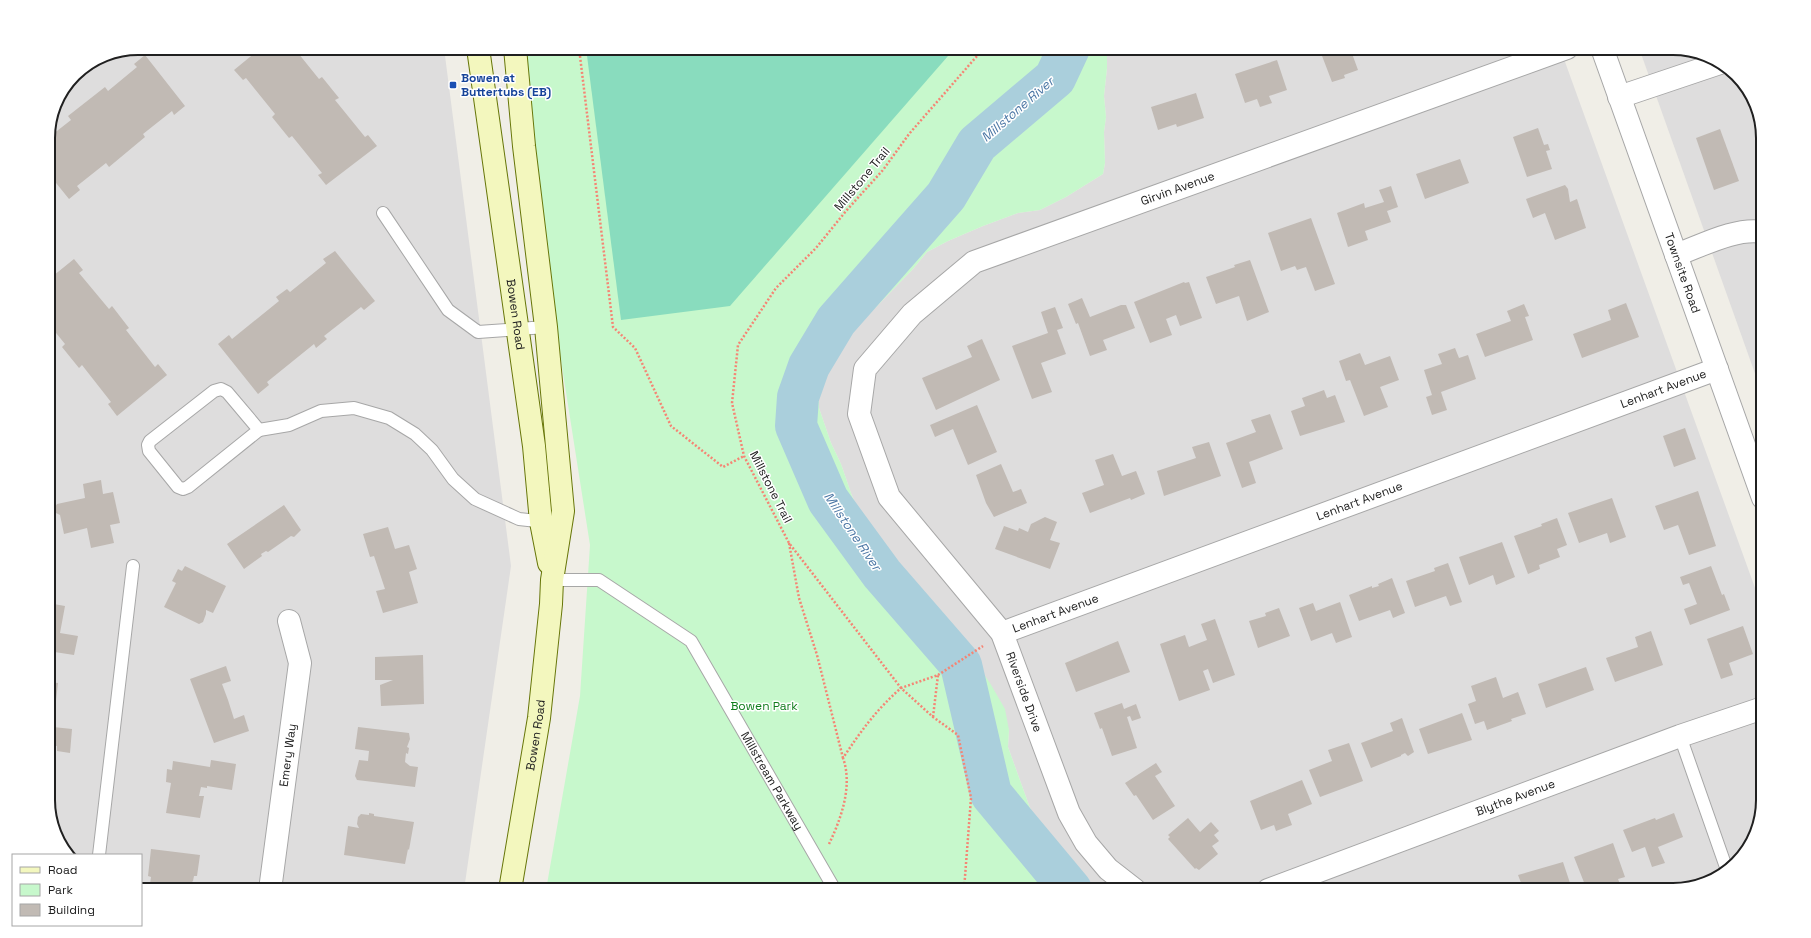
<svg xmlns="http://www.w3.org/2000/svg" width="1811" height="938" viewBox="0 0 1811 938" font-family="'Space Grotesk',sans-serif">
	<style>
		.residential { fill: #dedddd }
		.park { fill: #c7f8cc }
		.pitch { fill: #89dcbe }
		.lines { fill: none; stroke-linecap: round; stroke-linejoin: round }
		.river { stroke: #aacfdc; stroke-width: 42 }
		.building { fill: #c1bab4 }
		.service-casing { stroke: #a7a7a7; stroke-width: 14 }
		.minor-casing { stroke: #a7a7a7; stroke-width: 24 }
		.tertiary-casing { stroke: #a7a7a7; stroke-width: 24 }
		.secondary-casing { stroke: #677609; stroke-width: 24 }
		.path { stroke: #f58574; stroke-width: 2.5; stroke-dasharray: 2 2; stroke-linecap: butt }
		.service { stroke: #fff; stroke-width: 12 }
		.minor { stroke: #fff; stroke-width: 22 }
		.tertiary { stroke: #fff; stroke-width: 22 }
		.secondary { stroke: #f3f7be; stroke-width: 22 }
		.transit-dot { fill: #1a4fb4; stroke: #fff; stroke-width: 1.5 }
		.labels { text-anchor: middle; stroke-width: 3; stroke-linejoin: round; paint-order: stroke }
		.transit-label { font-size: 12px; font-weight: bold; fill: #164399; stroke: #fff; text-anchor: start }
		.street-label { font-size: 12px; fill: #202020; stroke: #fff }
		.park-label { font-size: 12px; fill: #107d1c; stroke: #fff }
		.water-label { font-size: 13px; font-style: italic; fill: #4c77a5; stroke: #fff }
		.rim { fill: none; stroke: #202020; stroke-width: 2 }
	</style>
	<rect width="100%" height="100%" fill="#f0eee7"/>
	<g class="residential">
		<path d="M138 48H444L511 566 464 890H141V855H69L63 850 48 806V132L57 98 74 74 104 55Z"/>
		<path d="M1107 48H1560L1763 610V800L1754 840 1723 875 1673 890H1081L1066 866 1057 848 1047 836 1030 808 1008 747 1009 730 973 659 956 635 928 613 911 596 877 549 852 496 841 464 831 443 819 408 818 373 839 345 913 269 927 252 948 241 983 226 1018 213 1040 210 1066 197 1103 174 1105 163 1104 132 1106 117 1104 96 1107 68Z"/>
		<path d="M1639 48H1673L1713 57 1748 88 1763 132V396Z"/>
	</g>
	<path class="park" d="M512 48H1107V68L1104 96 1106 117 1104 132 1105 163 1103 174 1066 197 1040 210 1018 213 983 226 948 241 927 252 913 269 839 345 818 373 819 408 831 443 841 464 852 496 877 549 911 596 928 613 956 635 990 683 1005 709 1009 730 1008 747 1030 808 1047 836 1057 848 1066 866 1081 890H546L580 696 590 545Z"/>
	<path class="pitch" d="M586 48H955L730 306 621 320Z"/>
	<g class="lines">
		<path class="river" d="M1069 48 1055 78 977 144 946 196 836 321 809 366 798 397 796 426 828 500 882 574 961 665 991 794 1071 890"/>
	</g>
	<g class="building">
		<path d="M261 48H294L319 79 322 77 339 98 335 100 365 137 368 135 377 146 326 185 318 175 322 173 292 136 289 138 272 117 275 114 246 78 243 80 234 70Z"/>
		<path d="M1319 48H1350L1358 70 1344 75 1345 78 1332 82Z"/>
		<path d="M145 55 185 106 174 115 172 111 143 134 145 137 109 167 106 163 77 186 80 190 69 199 48 173V138L71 120 68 116 105 87 108 91 137 67 134 64Z"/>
		<path d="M1277 60 1287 90 1269 96 1272 103 1260 107 1257 99 1245 103 1235 74Z"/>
		<path d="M1196 93 1204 118 1177 127 1176 124 1158 130 1151 107Z"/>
		<path d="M1538 128 1544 145 1548 144 1550 150 1546 151 1552 169 1527 177 1513 137Z"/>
		<path d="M1720 129 1739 181 1714 190 1696 138Z"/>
		<path d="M1460 159 1469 183 1425 199 1416 174Z"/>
		<path d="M1565 185 1568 189 1570 202 1577 199 1586 228 1555 240 1545 213 1533 218 1526 199Z"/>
		<path d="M1391 186 1398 207 1387 211 1391 222 1365 231 1368 240 1348 247 1337 213 1364 203 1365 208 1384 202 1379 190Z"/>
		<path d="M1311 218 1335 284 1315 291 1306 267 1297 270 1295 266 1281 271 1268 233Z"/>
		<path d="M335 251 375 301 364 310 361 307 324 336 327 339 316 348 314 344 267 382 269 385 258 394 218 344 229 335 232 339 279 301 276 297 287 289 290 292 326 263 323 259Z"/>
		<path d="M74 259 83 270 79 273 109 309 112 306 129 328 126 330 155 367 158 364 167 375 117 416 108 404 111 402 82 365 79 368 62 347 65 344 48 323V280Z"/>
		<path d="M1250 260 1269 312 1247 321 1239 296 1216 304 1206 277 1235 267 1234 265Z"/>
		<path d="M1184 282 1185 283 1189 282 1202 318 1180 326 1176 315 1166 319 1172 335 1150 343 1134 302Z"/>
		<path d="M1082 298 1090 317 1121 305H1126L1135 328 1103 340 1107 350 1090 356 1078 323 1076 324 1068 304Z"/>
		<path d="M1626 303 1639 337 1582 358 1573 334 1611 320 1608 310Z"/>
		<path d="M1524 304 1529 316 1525 317 1533 340 1485 357 1476 334 1511 321 1507 311Z"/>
		<path d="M1055 307 1063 328 1057 330 1066 354 1041 363 1052 392 1032 399 1012 346 1048 333 1041 312Z"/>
		<path d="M982 339 1000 380 936 410 922 378 972 357 967 346Z"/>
		<path d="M1455 348 1459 358 1468 355 1476 379 1441 392 1447 410 1432 415 1426 397 1432 395 1424 370 1442 364 1438 354Z"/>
		<path d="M1360 353 1365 365 1390 356 1399 380 1380 387 1388 407 1364 416 1350 380 1346 381 1339 361Z"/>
		<path d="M1324 390 1327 398 1335 395 1345 422 1300 436 1291 411 1305 406 1302 398Z"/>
		<path d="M977 405 997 452 968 465 953 429 935 437 930 425Z"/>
		<path d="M1270 414 1283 449 1249 462 1256 483 1242 488 1226 443 1256 432 1251 420Z"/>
		<path d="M1685 428 1696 459 1674 467 1663 436Z"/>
		<path d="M1209 442 1221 476 1164 496 1157 471 1196 458 1192 447Z"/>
		<path d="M1113 454 1122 476 1136 471 1145 494 1131 500 1130 498 1090 513 1082 493 1104 485 1095 460Z"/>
		<path d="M1001 464 1013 492 1021 489 1027 503 994 517 986 503 976 475Z"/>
		<path d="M101 480 103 494 113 492 120 523 110 525 114 543 91 548 87 528 64 534 60 515 56 513 55 507 57 504 85 498 83 484Z"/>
		<path d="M1698 491 1716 546 1689 555 1678 525 1664 530 1655 506Z"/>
		<path d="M1612 498 1626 537 1610 543 1607 533 1579 543 1568 513Z"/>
		<path d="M284 505 301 530 294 537 291 536 268 552 266 551 261 554 262 556 244 569 227 544Z"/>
		<path d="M1045 517 1057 522 1050 540 1060 543 1050 569 995 549 1004 526 1018 531 1019 528 1028 532 1031 524Z"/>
		<path d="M1557 518 1567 545 1557 549 1560 557 1539 565 1540 569 1528 574 1514 536 1542 526 1541 524Z"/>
		<path d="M388 527 395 549 409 545 417 569 409 572 418 603 383 613 376 591 385 589 374 556 370 557 363 534Z"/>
		<path d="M1502 542 1515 577 1496 585 1493 575 1469 585 1459 557Z"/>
		<path d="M1448 563 1462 602 1450 606 1446 596 1415 607 1406 581 1435 571 1434 568Z"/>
		<path d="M185 566 226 586 213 613 206 610V614L203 622 199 624 164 607 176 583 172 581 178 569 182 571Z"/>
		<path d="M1711 566 1722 595 1724 594 1730 610 1690 625 1684 609 1697 604 1689 583 1683 585 1680 577Z"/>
		<path d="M1392 578 1405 613 1393 618 1390 610 1359 621 1349 595 1372 586V588L1379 586 1378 584Z"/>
		<path d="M1340 602 1352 637 1336 643 1332 633 1311 641 1299 608 1313 603 1316 611Z"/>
		<path d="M48 603 65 606 60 633 78 636 74 655 48 651Z"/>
		<path d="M1279 608 1290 636 1258 648 1249 621 1266 616 1265 613Z"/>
		<path d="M1215 619 1235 675 1213 683 1208 669 1203 671 1210 690 1179 701 1160 644 1185 635 1189 647 1207 640 1201 624Z"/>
		<path d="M1743 626 1753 654 1729 663 1733 675 1721 679 1707 639Z"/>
		<path d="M1651 631 1663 665 1615 682 1606 658 1638 647 1635 637Z"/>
		<path d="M1118 641 1130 672 1076 692 1065 663Z"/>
		<path d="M423 655 424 704 381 706 380 685 393 680H375V657Z"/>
		<path d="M226 666 231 681 222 684 228 700 234 719 244 715 249 731 214 743 190 679Z"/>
		<path d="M1586 667 1594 690 1546 708 1538 684Z"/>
		<path d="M1496 677 1503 698 1518 692 1526 714 1511 719 1512 721 1487 730 1484 721 1475 724 1468 704 1476 701 1471 686Z"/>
		<path d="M48 682 58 683 53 727 72 729 70 753 57 751V746L48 745Z"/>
		<path d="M1122 703 1124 709 1136 704 1141 718 1132 721 1130 716 1127 717 1137 748 1112 756 1102 728 1100 729 1094 713Z"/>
		<path d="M1462 713 1472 740 1428 754 1419 729Z"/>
		<path d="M1402 718 1414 752 1408 756 1405 753 1401 755V756L1371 768 1361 743 1393 731 1390 723Z"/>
		<path d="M358 727 409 733 410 739 407 747 409 748 408 754 406 753 405 762 410 766 418 767 415 787 357 780 355 776 359 760 368 761 369 751 355 749Z"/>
		<path d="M1349 743 1363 781 1320 797 1309 770 1332 761 1328 750Z"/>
		<path d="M211 760 236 764 232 790 207 786V788L201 787 199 796H204L200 818 166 813 171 783 166 782 167 769 172 770 173 761 210 767Z"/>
		<path d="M1156 763 1162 772 1155 776 1175 806 1153 820 1136 795 1134 796 1125 783Z"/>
		<path d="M1302 780 1312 804 1288 814 1292 825 1276 831 1274 825 1261 830 1250 801Z"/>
		<path d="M369 813 374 814V816L414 822 409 850 408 849 405 864 344 855 348 826 359 828 357 824 358 817 361 814 369 815Z"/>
		<path d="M1674 813 1683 837 1658 847 1665 863 1652 867 1645 847 1632 852 1623 830 1655 818 1656 820Z"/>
		<path d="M1188 818 1200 832 1211 822 1219 831 1214 835 1219 841 1212 846 1218 854 1199 870 1196 868 1195 869 1168 839 1170 837 1168 835Z"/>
		<path d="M1613 843 1625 877 1618 879 1622 889 1587 890 1574 857Z"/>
		<path d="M151 849 200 855 197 876H194L193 881 190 884 192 890H149L151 877 148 876Z"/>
		<path d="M1563 862 1572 889 1518 890 1523 888 1518 875Z"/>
		<path d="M1482 886 1484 890H1471Z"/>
	</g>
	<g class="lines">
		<defs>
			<g id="service">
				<path d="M383 213 448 310 478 332 546 327"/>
				<path d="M221 389 227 392 259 430 188 487 183 489 178 487 149 451 148 445 150 441 214 391Z"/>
				<path d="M259 430 289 425 321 411 354 408 389 418 415 434 432 450 453 479 475 499 519 519 546 522"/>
				<path id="s1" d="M552 580H599L691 641 835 890"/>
				<path d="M1680 736 1727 870"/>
				<path d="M99 855 133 566"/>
			</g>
			<g id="minor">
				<path d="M1619 97 1720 63"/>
				<path d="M1676 255C1701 246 1736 227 1763 232"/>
				<path id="s2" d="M1002 633 1717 369"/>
				<path id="s3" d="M270 890 300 663 289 621"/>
				<path id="s4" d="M1135 890 1108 869 1086 843 1069 813 1002 633 889 497 859 414 865 369 912 314 974 262 1567 48"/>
				<path id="s5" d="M1268 890 1680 736 1763 708"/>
			</g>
			<g id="tertiary">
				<path id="s6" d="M1602 48 1763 498"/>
			</g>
			<g id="secondary">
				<path id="s7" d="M478 48 534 446 541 522 549 563"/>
				<path id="s8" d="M510 890 539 718 551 604 552 580 563 511 546 327 524 146 515 48"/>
			</g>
		</defs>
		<use href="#service" class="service-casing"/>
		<use href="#minor" class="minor-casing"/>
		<use href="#tertiary" class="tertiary-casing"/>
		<use href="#secondary" class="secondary-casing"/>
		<g class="path">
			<path d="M579 48 613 327 635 348 671 426 723 467 744 456"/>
			<path d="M789 543 799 598 817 655 843 758"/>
			<path d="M938 675 983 646"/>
			<path d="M933 717 938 675 901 688 933 717 958 735 971 798 964 890"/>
			<path d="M829 844C841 819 853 786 843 758 861 731 876 710 901 688L789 543 744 456 732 403 738 345 776 288 816 248 846 211 883 170 909 134 984 48"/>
		</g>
		<use href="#service" class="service"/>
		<use href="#minor" class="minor"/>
		<use href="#tertiary" class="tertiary"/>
		<use href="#secondary" class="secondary"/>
	</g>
	<rect class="transit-dot" x="449" y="81" width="8" height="8" rx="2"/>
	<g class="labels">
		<g class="transit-label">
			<text x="461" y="82">Bowen at<tspan x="461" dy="14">Buttertubs (EB)</tspan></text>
		</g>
		<g class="street-label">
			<text transform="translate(862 179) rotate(-50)" y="4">Millstone Trail</text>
			<text dy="4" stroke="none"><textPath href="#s4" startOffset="975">Girvin Avenue</textPath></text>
			<text dy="4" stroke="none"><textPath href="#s6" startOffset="239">Townsite Road</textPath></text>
			<text dy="4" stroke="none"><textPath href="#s7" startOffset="269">Bowen Road</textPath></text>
			<text dy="4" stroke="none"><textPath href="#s2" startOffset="705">Lenhart Avenue</textPath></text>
			<text transform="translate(771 487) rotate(63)" y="4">Millstone Trail</text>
			<text dy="4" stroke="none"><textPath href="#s2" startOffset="381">Lenhart Avenue</textPath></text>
			<text dy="4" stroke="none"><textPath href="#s2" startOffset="57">Lenhart Avenue</textPath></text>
			<text transform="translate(1024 692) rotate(70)" y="4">Riverside Drive</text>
			<text dy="4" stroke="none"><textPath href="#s8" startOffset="157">Bowen Road</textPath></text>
			<text dy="4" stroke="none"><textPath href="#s3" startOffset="136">Emery Way</textPath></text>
			<text dy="4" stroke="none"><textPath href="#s1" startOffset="319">Millstream Parkway</textPath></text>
			<text dy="4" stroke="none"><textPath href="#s5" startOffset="264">Blythe Avenue</textPath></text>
		</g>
		<g class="park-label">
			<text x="764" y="710">Bowen Park</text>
		</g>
		<g class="water-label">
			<text transform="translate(1017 109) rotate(-41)" y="5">Millstone River</text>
			<text transform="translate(853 531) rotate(56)" y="5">Millstone River</text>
		</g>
	</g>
	<path d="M0 0H1811V938H0ZM138 55H1673A83 83 0 0 1 1756 138V800A83 83 0 0 1 1673 883H138A83 83 0 0 1 55 800V138A83 83 0 0 1 138 55Z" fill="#fff" fill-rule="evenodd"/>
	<path class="rim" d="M138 55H1673A83 83 0 0 1 1756 138V800A83 83 0 0 1 1673 883H138A83 83 0 0 1 55 800V138A83 83 0 0 1 138 55Z"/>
	<rect x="12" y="854" width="130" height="72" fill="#ffffff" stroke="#a6a6a6"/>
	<rect x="20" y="867" width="20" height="6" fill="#f3f7be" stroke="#a6a6a6"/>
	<text x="48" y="874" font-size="12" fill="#202020">Road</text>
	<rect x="20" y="884" width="20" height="12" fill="#c7f8cc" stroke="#a6a6a6"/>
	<text x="48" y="894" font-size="12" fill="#202020">Park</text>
	<rect x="20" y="904" width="20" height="12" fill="#c1bab4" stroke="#a6a6a6"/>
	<text x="48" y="914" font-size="12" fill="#202020">Building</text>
</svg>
